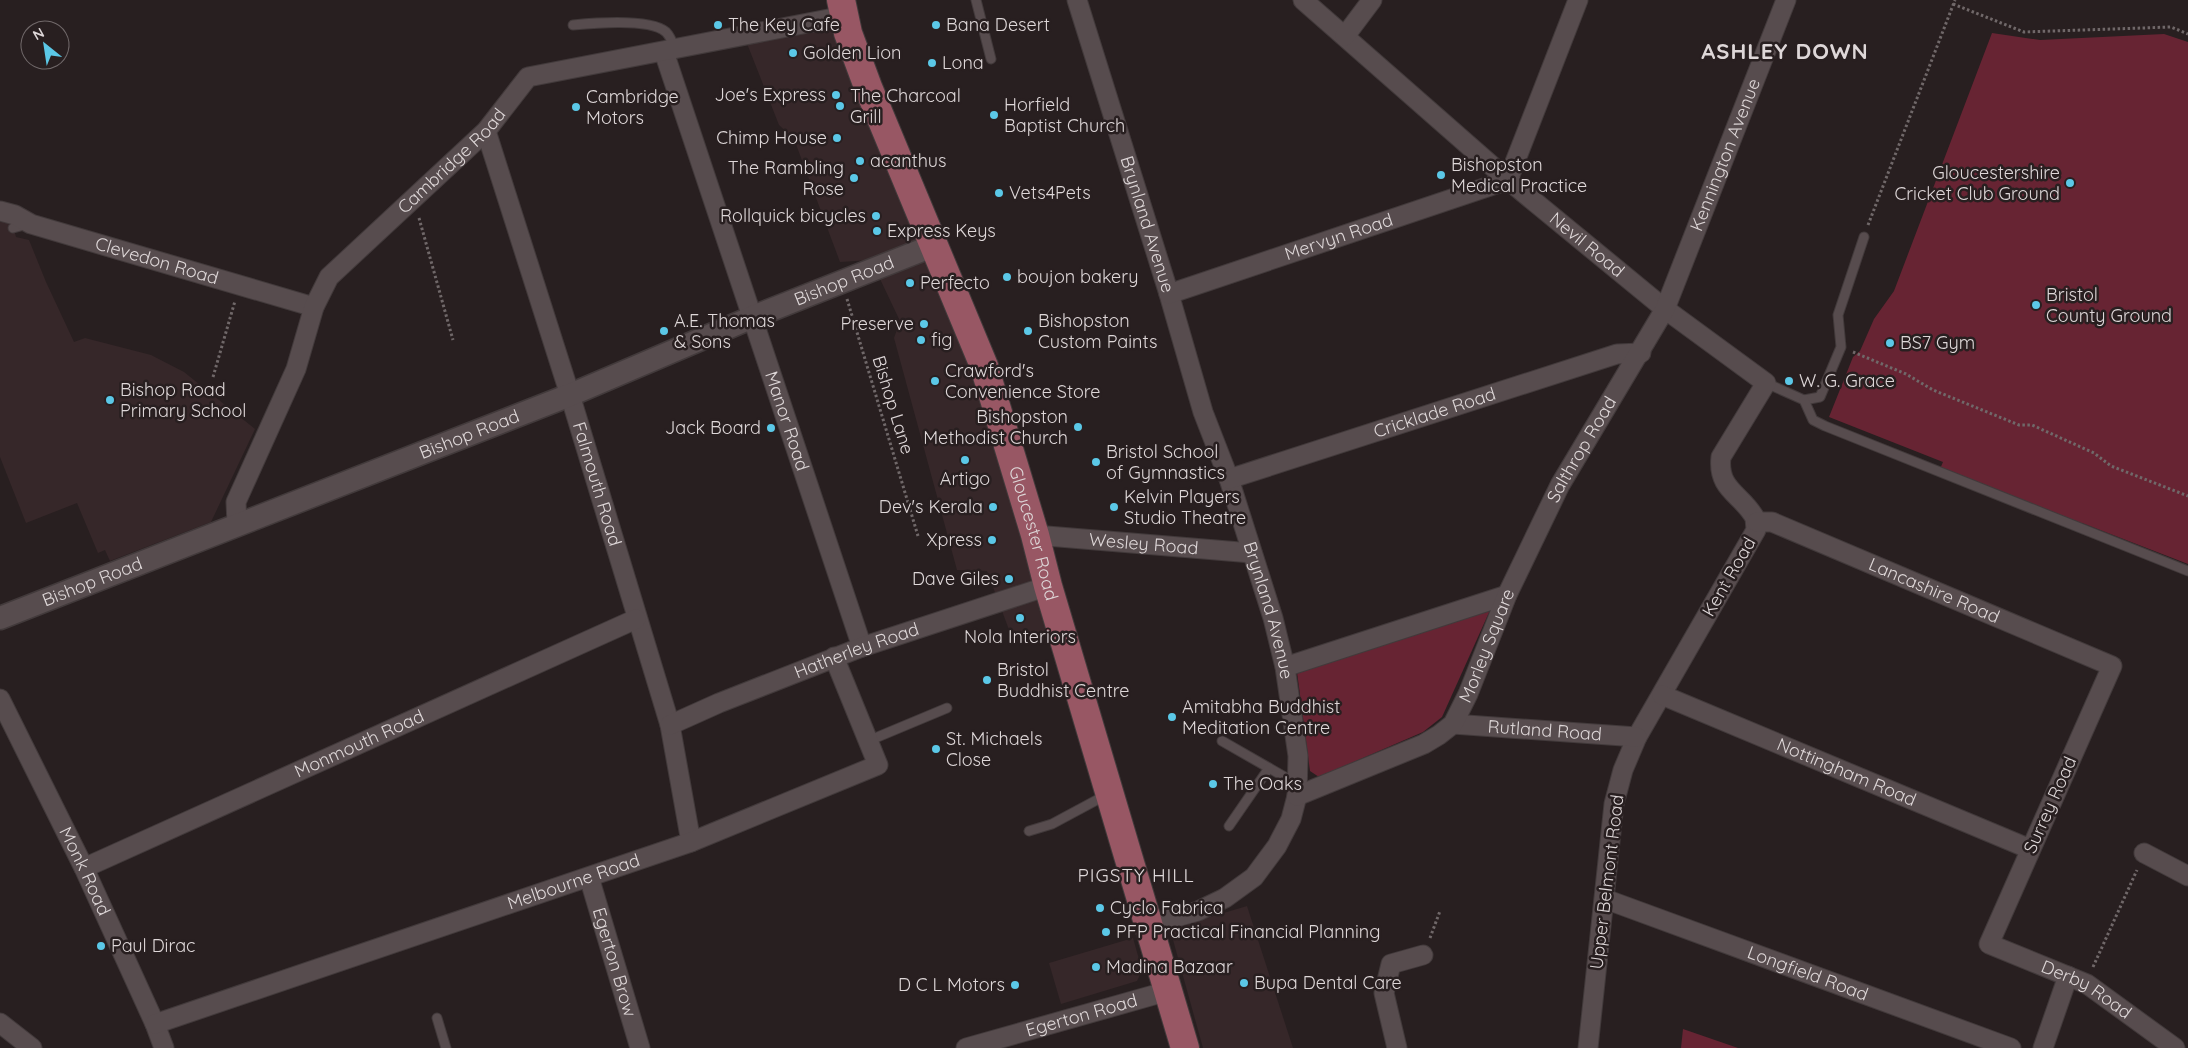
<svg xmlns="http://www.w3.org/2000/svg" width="2188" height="1048" viewBox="0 0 2188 1048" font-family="Quicksand,sans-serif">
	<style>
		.built { fill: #362729 }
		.green { fill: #672433 }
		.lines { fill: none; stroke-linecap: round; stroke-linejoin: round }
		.service-casing { stroke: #423a3b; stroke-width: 11 }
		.minor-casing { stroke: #423a3b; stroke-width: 21 }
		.tertiary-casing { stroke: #423a3b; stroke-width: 25 }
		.primary-casing { stroke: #423a3b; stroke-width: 30 }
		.path { stroke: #706869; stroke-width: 3; stroke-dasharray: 2.5 2.5; stroke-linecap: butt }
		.service { stroke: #574c4e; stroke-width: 9 }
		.minor { stroke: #574c4e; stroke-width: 19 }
		.tertiary { stroke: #574c4e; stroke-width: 22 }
		.primary { stroke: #985764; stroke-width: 28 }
		.poi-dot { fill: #5bc8e7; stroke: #281f20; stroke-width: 2 }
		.labels { text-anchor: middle; stroke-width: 5; stroke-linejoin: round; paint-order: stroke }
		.poi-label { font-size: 18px; fill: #ded7d8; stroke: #281f20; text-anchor: start }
		.street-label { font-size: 18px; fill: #ded7d8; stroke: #281f20 }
		.neighbourhood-label { font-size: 19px; letter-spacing: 1px; fill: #ded7d8; stroke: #281f20 }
		.district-label { font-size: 22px; font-weight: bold; letter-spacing: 1px; fill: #ded7d8; stroke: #281f20 }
	</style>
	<rect width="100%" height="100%" fill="#281f20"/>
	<g class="built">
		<path d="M836 26 979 387 1054 630 1014 643 987 571 957 570 894 338 900 321 871 260 840 262 794 139 779 125 746 41Z"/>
		<path d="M0 215 11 218 16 237 29 240 46 282 74 342 85 338 151 355 184 372 255 429 211 522 110 561 105 550 98 553 77 503 26 523 0 457Z"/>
		<path d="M1247 906 1293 1048H1203L1170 929Z"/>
		<path d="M1133 938 1142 970 1137 981 1061 1004 1049 963Z"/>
	</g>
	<g class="green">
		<path d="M1992 33 2040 40 2164 34 2188 42V564L2082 523 2081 525 1940 469 1943 462 1829 417 1853 357 1860 351 1874 319 1894 291Z"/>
		<path d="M1491 608 1442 717 1423 732 1319 777 1310 771 1297 672Z"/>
		<path d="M1683 1029 1738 1048H1681Z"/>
	</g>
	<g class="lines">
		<defs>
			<g id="service">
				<path d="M976 0 991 59"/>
				<path d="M573 25C594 23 650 18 666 32 671 37 673 44 675 50"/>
				<path d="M13 228 28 224"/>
				<path d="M1766 383 1804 400 1820 397 1841 347 1838 315 1864 237"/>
				<path d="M1804 400 1813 420 1825 426 2188 571"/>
				<path d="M868 741 947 708"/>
				<path d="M1222 741 1297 784"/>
				<path d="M1229 826 1269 768"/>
				<path d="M1029 831 1052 824 1106 795"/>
				<path d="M437 1018 446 1048"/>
			</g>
			<g id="minor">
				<path id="s1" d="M1077 0 1169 294 1203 412 1229 479 1273 618 1285 667 1298 756 1297 796 1291 819 1277 846 1254 877 1225 898 1198 911 1148 925"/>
				<path id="s2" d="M1303 0 1508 180 1665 309 1766 383 1721 457C1717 490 1742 494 1755 518L1756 530 1637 737 1623 770 1614 804 1588 1048"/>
				<path d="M1345 36 1372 0"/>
				<path id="s3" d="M664 52 862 647"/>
				<path id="s4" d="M486 131 570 395 670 725 691 842"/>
				<path id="s5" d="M0 211 15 215 31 224 314 307"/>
				<path id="s6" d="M1169 294 1508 180 1578 0"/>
				<path id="s7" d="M1229 479 1617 354 1641 353"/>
				<path id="s8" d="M1757 522H1772L2112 666 1989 944 2087 984 2175 1048"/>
				<path id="s9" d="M237 524 236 502 296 369 314 307 329 277 486 131 528 77 844 16"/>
				<path id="s10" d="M1035 535 1252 553"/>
				<path d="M1285 667 1507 595"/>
				<path id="s11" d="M1662 695 2030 849"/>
				<path id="s12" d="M0 699 84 868 155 1024 164 1048"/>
				<path id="s13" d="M1453 724 1637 737"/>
				<path id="s14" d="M670 725 719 703 862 647 1048 586"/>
				<path id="s15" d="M1297 796 1424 744 1439 735 1453 724 1468 694 1507 595 1560 485 1665 309 1786 0"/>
				<path d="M2144 853 2188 876"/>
				<path id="s16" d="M84 868 636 619"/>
				<path id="s17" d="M589 877 640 1048"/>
				<path id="s18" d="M1605 899 2011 1048"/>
				<path d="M0 1023 32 1048"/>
				<path id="s19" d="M155 1024 691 842 878 765 834 657"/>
				<path id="s20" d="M966 1048 1168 991"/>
				<path d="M1397 1048 1384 993 1391 964 1423 955"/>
				<path d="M2043 1048 2068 976"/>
			</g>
			<g id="tertiary">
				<path id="s21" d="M0 618 570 395 753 317 935 245"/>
			</g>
			<g id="primary">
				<path id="s22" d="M841 0 848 33 868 87 984 366 1035 535 1048 586 1185 1048"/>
			</g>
		</defs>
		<use href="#service" class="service-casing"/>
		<use href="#minor" class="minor-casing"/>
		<use href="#tertiary" class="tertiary-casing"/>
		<use href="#primary" class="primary-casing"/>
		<g class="path">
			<path d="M1953 4 2024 32 2171 27 2188 34"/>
			<path d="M419 218 453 340"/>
			<path d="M1868 225 1955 0"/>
			<path d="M847 299 918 536"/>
			<path d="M1853 352 1906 374 1933 390 2019 425H2032L2094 453 2111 466 2188 496"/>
			<path d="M213 377 235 301"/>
			<path d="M1430 938 1440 911"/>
			<path d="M2093 967 2137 870"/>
		</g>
		<use href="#service" class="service"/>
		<use href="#minor" class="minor"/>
		<use href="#tertiary" class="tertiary"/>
		<use href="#primary" class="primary"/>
	</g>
	<g class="poi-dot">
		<circle cx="718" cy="25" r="5"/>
		<circle cx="936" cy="25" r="5"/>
		<circle cx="793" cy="53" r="5"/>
		<circle cx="932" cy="63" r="5"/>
		<circle cx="836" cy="95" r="5"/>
		<circle cx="840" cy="106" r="5"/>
		<circle cx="576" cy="107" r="5"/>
		<circle cx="994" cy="115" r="5"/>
		<circle cx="837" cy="138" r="5"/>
		<circle cx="860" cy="161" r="5"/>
		<circle cx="1441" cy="175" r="5"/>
		<circle cx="854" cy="178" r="5"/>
		<circle cx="2070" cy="183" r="5"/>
		<circle cx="999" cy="193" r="5"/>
		<circle cx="876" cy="216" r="5"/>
		<circle cx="877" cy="231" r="5"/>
		<circle cx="1007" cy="277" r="5"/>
		<circle cx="910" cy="283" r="5"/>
		<circle cx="2036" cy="305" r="5"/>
		<circle cx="924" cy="324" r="5"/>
		<circle cx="664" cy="331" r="5"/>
		<circle cx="1028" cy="331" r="5"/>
		<circle cx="921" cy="340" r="5"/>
		<circle cx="1890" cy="343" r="5"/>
		<circle cx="935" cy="381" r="5"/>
		<circle cx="1789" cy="381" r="5"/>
		<circle cx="110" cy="400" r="5"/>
		<circle cx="1078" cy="427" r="5"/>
		<circle cx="771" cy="428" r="5"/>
		<circle cx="965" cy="460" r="5"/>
		<circle cx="1096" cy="462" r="5"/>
		<circle cx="993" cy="507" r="5"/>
		<circle cx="1114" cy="507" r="5"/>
		<circle cx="992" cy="540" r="5"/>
		<circle cx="1009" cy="579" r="5"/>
		<circle cx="1020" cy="618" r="5"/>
		<circle cx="987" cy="680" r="5"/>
		<circle cx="1172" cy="717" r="5"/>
		<circle cx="936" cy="749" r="5"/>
		<circle cx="1213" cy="784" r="5"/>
		<circle cx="1100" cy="908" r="5"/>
		<circle cx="1106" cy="932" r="5"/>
		<circle cx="101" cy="946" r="5"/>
		<circle cx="1096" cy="967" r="5"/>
		<circle cx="1244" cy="983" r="5"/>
		<circle cx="1015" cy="985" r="5"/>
	</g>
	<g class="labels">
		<g class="poi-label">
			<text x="728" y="31">The Key Cafe</text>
			<text x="946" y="31">Bana Desert</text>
			<text x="803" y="59">Golden Lion</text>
			<text x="942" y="69">Lona</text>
			<text x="826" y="101" text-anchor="end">Joe's Express</text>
			<text x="850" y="102">The Charcoal<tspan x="850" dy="21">Grill</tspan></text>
			<text x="586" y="103">Cambridge<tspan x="586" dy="21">Motors</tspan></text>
			<text x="1004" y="111">Horfield<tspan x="1004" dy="21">Baptist Church</tspan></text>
			<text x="827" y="144" text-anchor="end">Chimp House</text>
			<text x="870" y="167">acanthus</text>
			<text x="1451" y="171">Bishopston<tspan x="1451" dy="21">Medical Practice</tspan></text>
			<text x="844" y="174" text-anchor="end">The Rambling<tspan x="844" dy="21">Rose</tspan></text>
			<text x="2060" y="179" text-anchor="end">Gloucestershire<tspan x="2060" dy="21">Cricket Club Ground</tspan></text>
			<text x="1009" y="199">Vets4Pets</text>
			<text x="866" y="222" text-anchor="end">Rollquick bicycles</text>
			<text x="887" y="237">Express Keys</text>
			<text x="1017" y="283">boujon bakery</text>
			<text x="920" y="289">Perfecto</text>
			<text x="2046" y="301">Bristol<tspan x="2046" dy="21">County Ground</tspan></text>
			<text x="674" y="327">A.E. Thomas<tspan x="674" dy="21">&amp; Sons</tspan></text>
			<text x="1038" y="327">Bishopston<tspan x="1038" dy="21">Custom Paints</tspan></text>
			<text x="914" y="330" text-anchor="end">Preserve</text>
			<text x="931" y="346">fig</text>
			<text x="1900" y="349">BS7 Gym</text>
			<text x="945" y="377">Crawford's<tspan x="945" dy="21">Convenience Store</tspan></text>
			<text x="1799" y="387">W. G. Grace</text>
			<text x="120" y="396">Bishop Road<tspan x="120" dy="21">Primary School</tspan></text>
			<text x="1068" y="423" text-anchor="end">Bishopston<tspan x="1068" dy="21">Methodist Church</tspan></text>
			<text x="761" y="434" text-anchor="end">Jack Board</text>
			<text x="1106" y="458">Bristol School<tspan x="1106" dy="21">of Gymnastics</tspan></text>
			<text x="965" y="485" text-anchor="middle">Artigo</text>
			<text x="1124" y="503">Kelvin Players<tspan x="1124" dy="21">Studio Theatre</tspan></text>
			<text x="983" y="513" text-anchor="end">Dev's Kerala</text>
			<text x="982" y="546" text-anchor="end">Xpress</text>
			<text x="999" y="585" text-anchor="end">Dave Giles</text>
			<text x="1020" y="643" text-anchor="middle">Nola Interiors</text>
			<text x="997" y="676">Bristol<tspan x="997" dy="21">Buddhist Centre</tspan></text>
			<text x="1182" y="713">Amitabha Buddhist<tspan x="1182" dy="21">Meditation Centre</tspan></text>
			<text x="946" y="745">St. Michaels<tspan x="946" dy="21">Close</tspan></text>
			<text x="1223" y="790">The Oaks</text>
			<text x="1110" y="914">Cyclo Fabrica</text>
			<text x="1116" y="938">PFP Practical Financial Planning</text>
			<text x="111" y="952">Paul Dirac</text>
			<text x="1106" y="973">Madina Bazaar</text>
			<text x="1254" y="989">Bupa Dental Care</text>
			<text x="1005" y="991" text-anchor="end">D C L Motors</text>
		</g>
		<g class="street-label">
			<text dy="6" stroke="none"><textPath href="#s15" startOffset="805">Kennington Avenue</textPath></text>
			<text dy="6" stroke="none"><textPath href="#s9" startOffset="435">Cambridge Road</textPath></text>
			<text dy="6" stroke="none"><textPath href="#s1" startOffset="235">Brynland Avenue</textPath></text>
			<text dy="6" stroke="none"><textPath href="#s6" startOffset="179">Mervyn Road</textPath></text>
			<text dy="6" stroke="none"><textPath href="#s2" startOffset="375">Nevil Road</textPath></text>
			<text dy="6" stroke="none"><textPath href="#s5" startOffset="165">Clevedon Road</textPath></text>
			<text dy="6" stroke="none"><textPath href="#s21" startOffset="909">Bishop Road</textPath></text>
			<text transform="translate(893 405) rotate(73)" y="6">Bishop Lane</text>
			<text dy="6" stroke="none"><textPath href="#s7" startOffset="216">Cricklade Road</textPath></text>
			<text dy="6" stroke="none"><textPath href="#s3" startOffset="389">Manor Road</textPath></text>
			<text dy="6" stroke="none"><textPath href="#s21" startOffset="504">Bishop Road</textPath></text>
			<text dy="6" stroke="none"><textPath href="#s15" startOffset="476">Salthrop Road</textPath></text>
			<text dy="6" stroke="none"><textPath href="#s4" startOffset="370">Falmouth Road</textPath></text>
			<text dy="6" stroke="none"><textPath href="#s22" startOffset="568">Gloucester Road</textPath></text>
			<text dy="6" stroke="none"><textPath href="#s10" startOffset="109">Wesley Road</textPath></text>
			<text transform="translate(1729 577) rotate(-60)" y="6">Kent Road</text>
			<text dy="6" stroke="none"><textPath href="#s21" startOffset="99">Bishop Road</textPath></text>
			<text dy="6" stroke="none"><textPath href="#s8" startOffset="191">Lancashire Road</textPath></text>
			<text dy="6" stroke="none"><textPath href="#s1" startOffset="640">Brynland Avenue</textPath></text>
			<text dy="6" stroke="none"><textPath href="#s14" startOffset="201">Hatherley Road</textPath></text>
			<text dy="6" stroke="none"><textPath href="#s15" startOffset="258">Morley Square</textPath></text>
			<text dy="6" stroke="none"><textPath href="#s13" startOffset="92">Rutland Road</textPath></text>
			<text dy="6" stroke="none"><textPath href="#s16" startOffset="302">Monmouth Road</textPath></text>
			<text dy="6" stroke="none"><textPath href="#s11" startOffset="200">Nottingham Road</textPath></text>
			<text transform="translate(2050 805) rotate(-66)" y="6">Surrey Road</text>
			<text dy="6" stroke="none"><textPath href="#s12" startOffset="192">Monk Road</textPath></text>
			<text dy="6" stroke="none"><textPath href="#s19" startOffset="442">Melbourne Road</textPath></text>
			<text transform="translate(1607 882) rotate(-83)" y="6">Upper Belmont Road</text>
			<text dy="6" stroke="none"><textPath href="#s17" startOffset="89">Egerton Brow</textPath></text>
			<text dy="6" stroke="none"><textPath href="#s18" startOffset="216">Longfield Road</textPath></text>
			<text dy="6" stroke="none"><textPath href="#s8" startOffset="796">Derby Road</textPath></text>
			<text dy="6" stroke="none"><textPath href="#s20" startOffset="120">Egerton Road</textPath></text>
		</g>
		<g class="neighbourhood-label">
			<text x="1136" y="882">PIGSTY HILL</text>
		</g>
		<g class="district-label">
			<text x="1785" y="59">ASHLEY DOWN</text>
		</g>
	</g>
	<g transform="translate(45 45) rotate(330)"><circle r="24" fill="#281f20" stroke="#71696a"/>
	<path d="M0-4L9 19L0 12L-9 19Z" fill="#5bc8e7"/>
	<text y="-8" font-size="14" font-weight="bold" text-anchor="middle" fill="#ded7d8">N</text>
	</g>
</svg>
